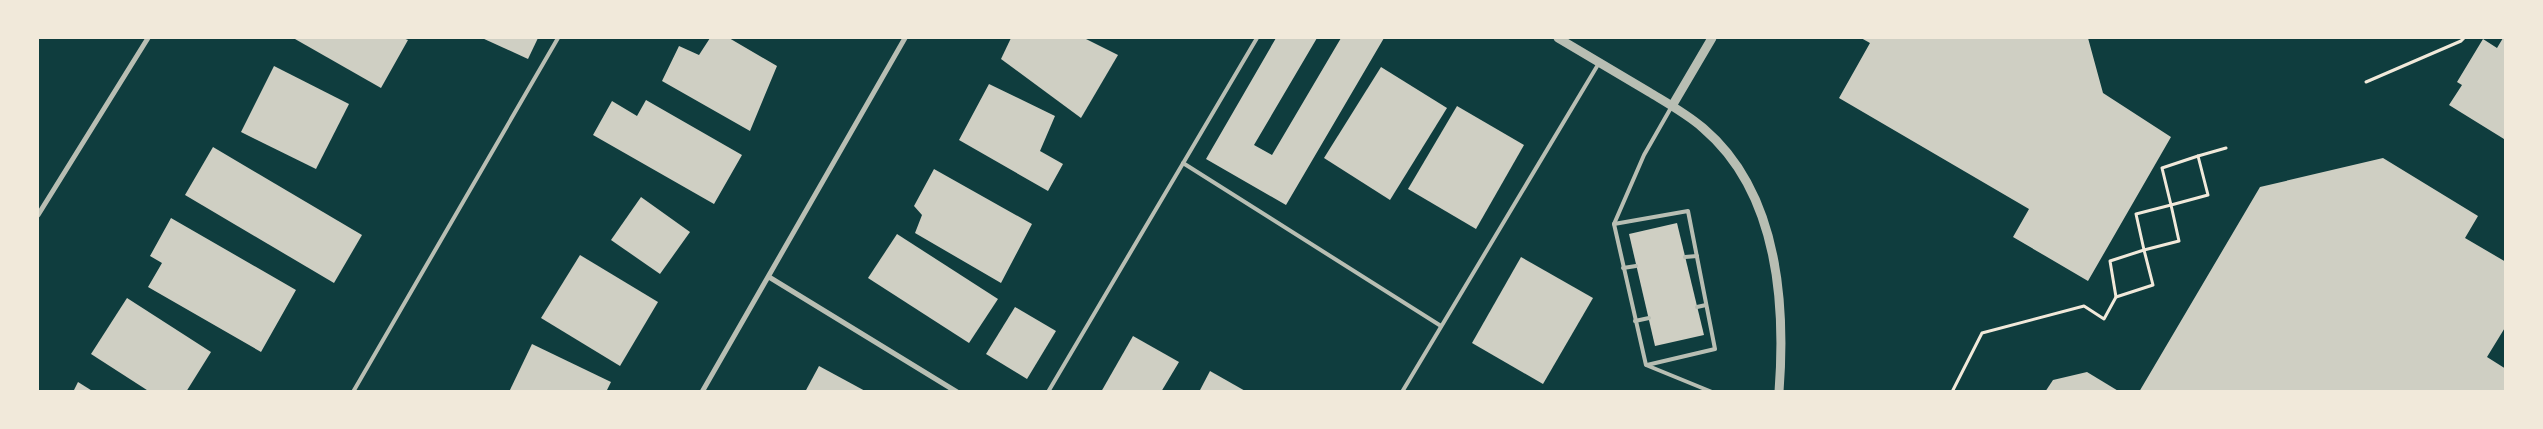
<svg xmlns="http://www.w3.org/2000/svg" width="2543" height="429" viewBox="0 0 2543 429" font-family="Helvetica,sans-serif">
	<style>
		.building { fill: #cfcfc3 }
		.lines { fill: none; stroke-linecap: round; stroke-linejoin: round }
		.path { stroke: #f1e9da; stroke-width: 3 }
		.service { stroke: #b8beb3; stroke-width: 4 }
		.minor { stroke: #b8beb3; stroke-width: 5 }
		.tertiary { stroke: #b8beb3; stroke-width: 9 }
	</style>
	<rect width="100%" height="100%" fill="#0f3d3e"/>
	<g class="building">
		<path d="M296 38H403L408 40 381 88 295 39Z"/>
		<path d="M482 38H538L528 59Z"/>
		<path d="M710 38H729L777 66 750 131 662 81 679 46 699 55Z"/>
		<path d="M1011 38H1084L1118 55 1081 118 1001 59Z"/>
		<path d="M1276 38H1317L1254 145 1272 155 1341 38H1384L1286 205 1206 159Z"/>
		<path d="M1861 38H2088L2103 93 2171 137 2088 281 2013 237 2029 209 1839 98 1870 43Z"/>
		<path d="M2503 38H2506L2504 139 2449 105 2462 85 2457 82 2483 39 2497 48Z"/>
		<path d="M274 66 349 104 316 169 241 132Z"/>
		<path d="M1381 67 1447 108 1390 200 1324 158Z"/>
		<path d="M989 84 1055 116 1040 151 1063 164 1048 191 959 140Z"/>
		<path d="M646 100 742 155 714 204 593 135 612 101 637 116Z"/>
		<path d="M1457 106 1524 145 1476 229 1408 189Z"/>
		<path d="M213 147 362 235 334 283 185 195Z"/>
		<path d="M2383 158 2478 216 2465 238 2506 262V326L2487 357 2506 369V392H2139L2260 187Z"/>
		<path d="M934 169 1032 224 1001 283 915 233 922 215 914 206Z"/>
		<path d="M641 197 690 232 660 274 611 240Z"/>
		<path d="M171 218 296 290 261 352 148 287 162 263 150 256Z"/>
		<path d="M1677 223 1704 335 1655 346 1629 234Z"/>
		<path d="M897 234 998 299 969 343 868 278Z"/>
		<path d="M580 255 658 302 620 366 541 318Z"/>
		<path d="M1521 257 1593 298 1543 384 1472 343Z"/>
		<path d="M127 298 211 352 186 392H150L91 354Z"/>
		<path d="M1015 307 1056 331 1027 379 986 354Z"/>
		<path d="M1133 336 1179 362 1161 392H1101Z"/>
		<path d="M532 344 611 382 606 392H509Z"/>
		<path d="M819 366 867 392H805Z"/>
		<path d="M1210 371 1247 392H1199Z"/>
		<path d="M2087 372 2120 392H2045L2053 380Z"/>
		<path d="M78 382 94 392H73Z"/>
	</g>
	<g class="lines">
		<g class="path">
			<path d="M2366 82 2461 41 2464 38"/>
			<path d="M2116 297 2110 261 2144 250 2136 214 2171 205 2162 168 2198 156"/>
			<path d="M1952 392 1982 333 2084 306 2104 319 2116 297 2153 285 2144 250 2179 241 2171 205 2208 195 2198 156 2226 148"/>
		</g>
		<g class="service">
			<path d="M1672 106 1644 155 1614 224 1646 365 1712 392"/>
			<path d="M1183 163 1441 326"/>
			<path d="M1614 224 1688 211 1715 349 1647 365"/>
			<path d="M1685 257 1697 256"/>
			<path d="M1623 268 1636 266"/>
			<path d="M1697 307 1706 305"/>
			<path d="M1635 321 1649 318"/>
			<path d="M353 392 558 38"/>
			<path d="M1048 392 1257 38"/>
			<path d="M1402 392 1599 63"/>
		</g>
		<g class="minor">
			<path d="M38 215 148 38"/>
			<path d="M769 277 957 392"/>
			<path d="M702 392 905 38"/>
		</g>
		<g class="tertiary">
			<path d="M1558 38C1588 56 1619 74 1649 92 1667 103 1687 114 1703 128 1777 191 1786 300 1779 392"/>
			<path d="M1672 106 1712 38"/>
		</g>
	</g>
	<rect width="2543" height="429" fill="none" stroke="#f1e9da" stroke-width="78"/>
</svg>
